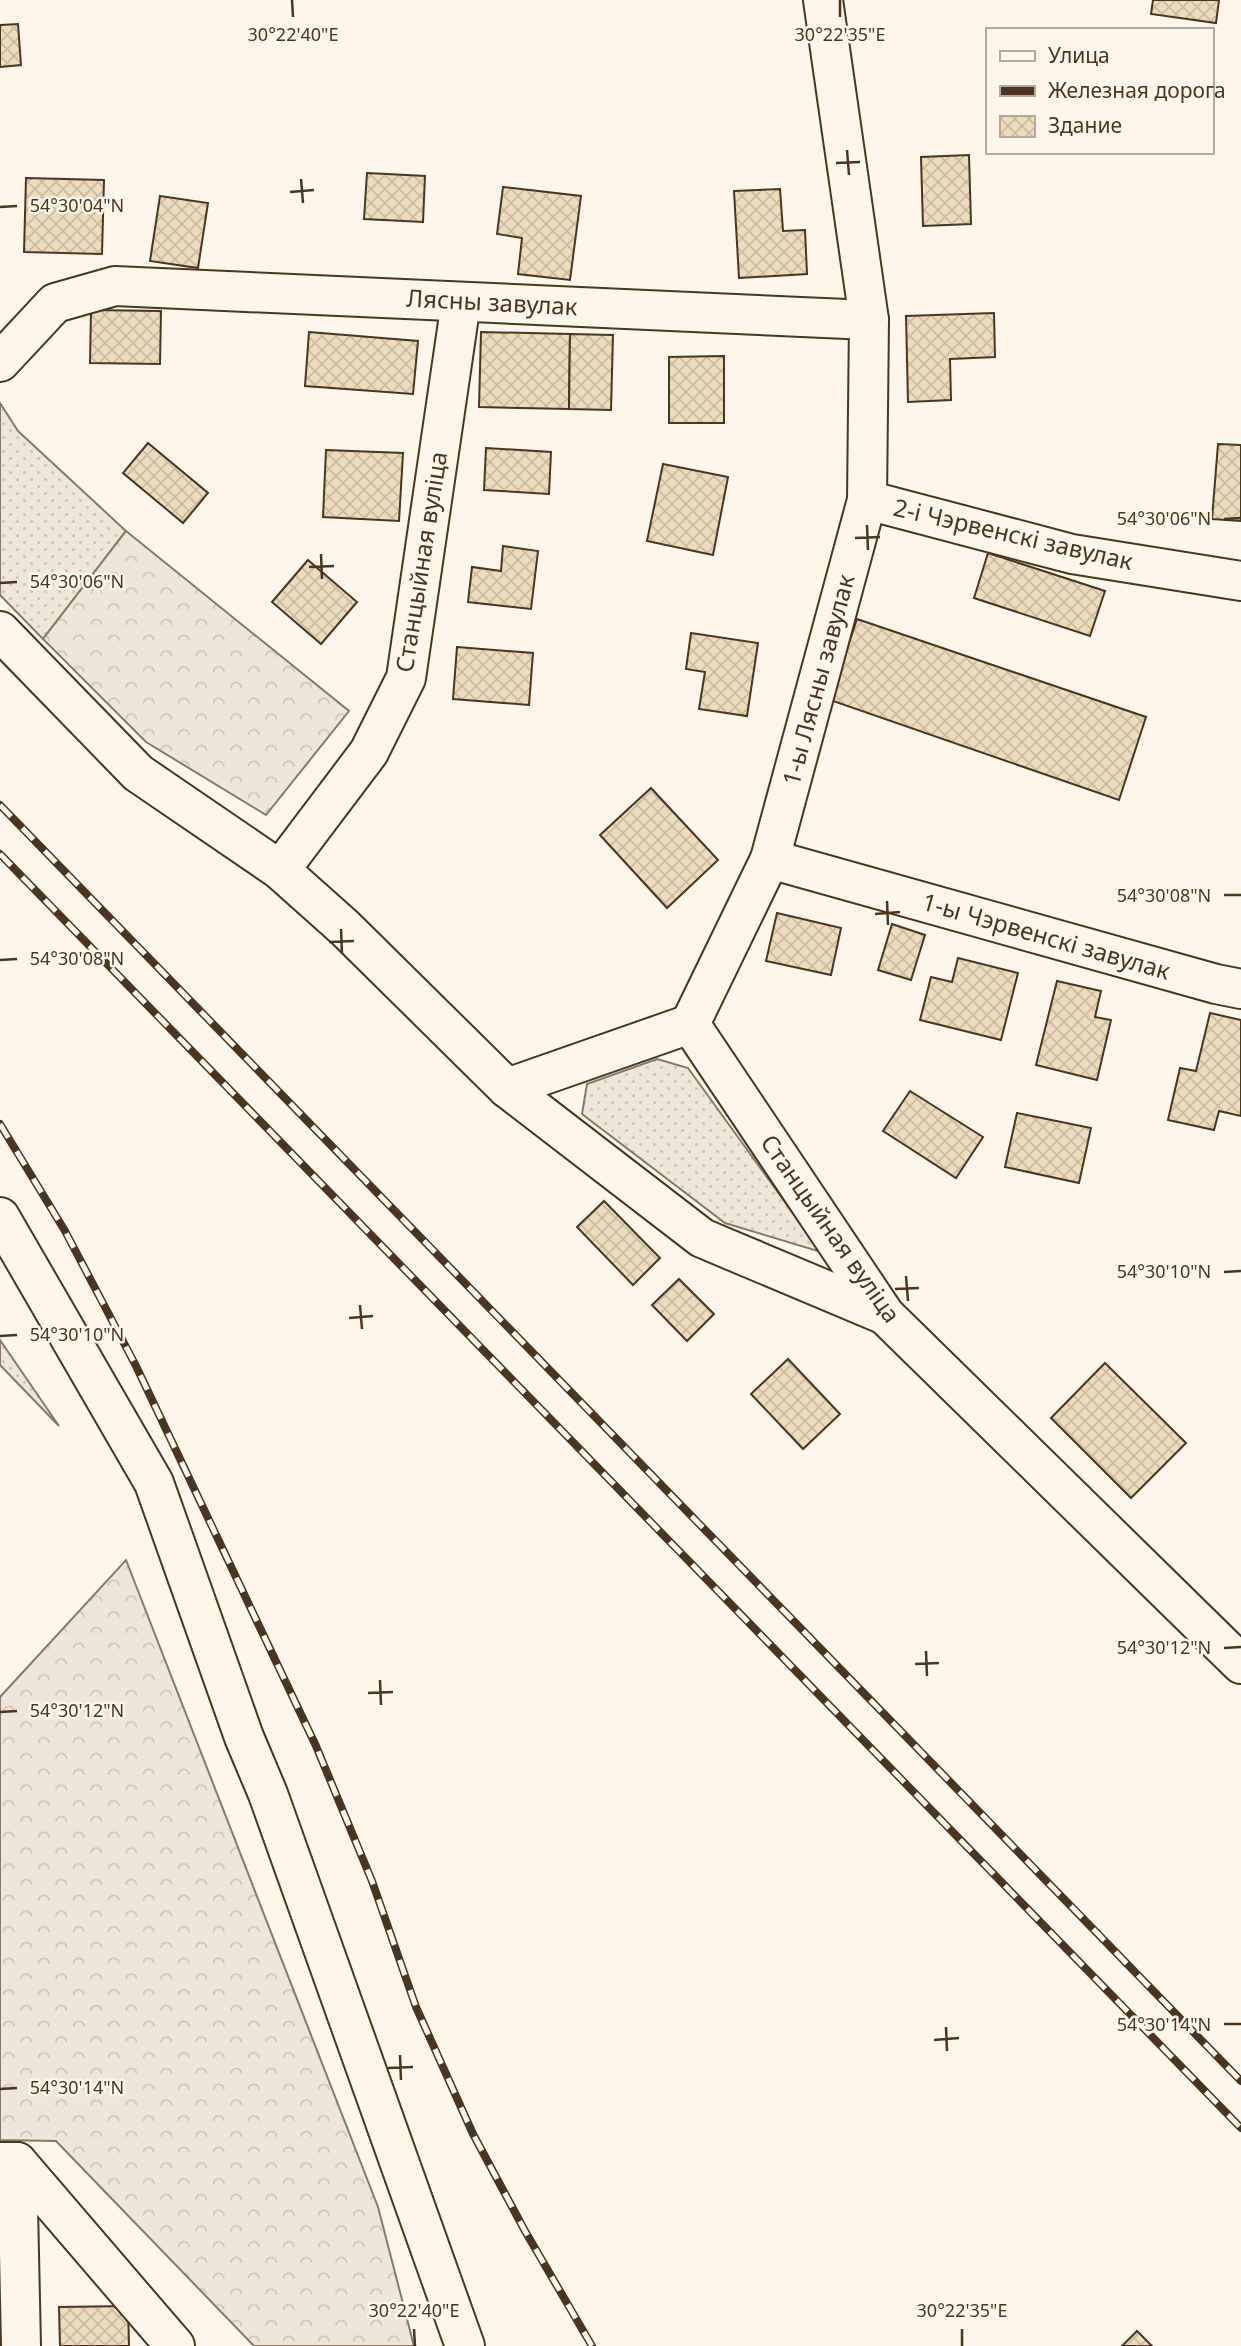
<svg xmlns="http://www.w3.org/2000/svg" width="1241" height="2346" viewBox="0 0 1241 2346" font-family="'Noto Sans',sans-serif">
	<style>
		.grass { fill: url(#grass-dots); stroke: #887966; stroke-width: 2 }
		.forest { fill: url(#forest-crowns); stroke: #887966; stroke-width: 2 }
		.building { fill: url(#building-cross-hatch); stroke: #4a3520; stroke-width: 2 }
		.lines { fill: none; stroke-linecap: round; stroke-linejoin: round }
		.minor-casing { stroke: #4a3520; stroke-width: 42 }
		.minor { stroke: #fbf6e9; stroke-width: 38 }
		.rail-casing { stroke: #4a3520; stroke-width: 8 }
		.rail { stroke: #fbf6e9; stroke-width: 5; stroke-dasharray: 16; stroke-linecap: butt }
		.ticks { fill: none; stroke: #4a3520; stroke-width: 2.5 }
		.labels { text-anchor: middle; stroke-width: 5; stroke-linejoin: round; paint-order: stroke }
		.street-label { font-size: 24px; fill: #4a3520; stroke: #fbf6e9 }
		.ticks-label { font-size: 18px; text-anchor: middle; fill: #4a3520; stroke: #fbf6e9; stroke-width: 5; stroke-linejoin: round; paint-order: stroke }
	</style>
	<defs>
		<pattern id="grass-dots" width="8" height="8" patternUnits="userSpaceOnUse" patternTransform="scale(1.75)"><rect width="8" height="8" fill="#ede6d9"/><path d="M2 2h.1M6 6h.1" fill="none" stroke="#cdc6ba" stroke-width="1.8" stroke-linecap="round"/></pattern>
		<pattern id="forest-crowns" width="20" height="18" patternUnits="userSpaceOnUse" patternTransform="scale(1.75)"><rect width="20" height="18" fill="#ede6d9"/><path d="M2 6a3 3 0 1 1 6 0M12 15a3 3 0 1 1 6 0" fill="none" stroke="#cdc6ba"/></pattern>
		<pattern id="building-cross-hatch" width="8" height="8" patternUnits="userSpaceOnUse" patternTransform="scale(1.75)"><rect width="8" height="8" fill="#ecdcbc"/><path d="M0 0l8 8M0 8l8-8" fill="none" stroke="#ccbda1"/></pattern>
	</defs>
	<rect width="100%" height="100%" fill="#fbf6e9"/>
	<g class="grass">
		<path d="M0 403 18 431 126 531 43 639 0 595Z"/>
		<path d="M657 1059 688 1068 821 1252 725 1223 582 1114 587 1084Z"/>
		<path d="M0 1340 59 1426 0 1365Z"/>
	</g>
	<g class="forest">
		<path d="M126 531 349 711 266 815 146 742 43 639Z"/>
		<path d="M126 1560 378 2207 414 2346H254L56 2141 0 2140V1697Z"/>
	</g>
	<g class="building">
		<path d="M1153 0H1219L1216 23 1151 14Z"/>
		<path d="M18 24 21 65 0 67V25Z"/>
		<path d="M969 155 971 224 923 226 921 157Z"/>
		<path d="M367 173 425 176 423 222 364 219Z"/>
		<path d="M26 178 104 180 102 254 24 252Z"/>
		<path d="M503 187 581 196 570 280 518 274 522 238 497 234Z"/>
		<path d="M780 189 783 231 805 230 807 274 739 278 734 191Z"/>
		<path d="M160 196 208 203 198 268 150 261Z"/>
		<path d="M91 310 161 311 160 364 90 363Z"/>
		<path d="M994 313 995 357 950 359 951 400 908 402 906 316Z"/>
		<path d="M309 332 418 341 413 394 305 386Z"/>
		<path d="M481 332 570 334 569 409 479 407Z"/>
		<path d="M570 334 613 335 611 410 569 409Z"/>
		<path d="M724 356V423H669V357Z"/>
		<path d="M148 443 208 493 183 523 123 473Z"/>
		<path d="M1218 444 1241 445V521L1212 519Z"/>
		<path d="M486 448 551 452 549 494 484 490Z"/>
		<path d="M326 450 403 453 399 521 323 517Z"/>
		<path d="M663 464 728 477 713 555 647 541Z"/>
		<path d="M503 546 538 551 531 609 468 602 472 567 501 571Z"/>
		<path d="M988 553 1105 591 1090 636 974 598Z"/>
		<path d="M308 560 357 602 321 644 272 602Z"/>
		<path d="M857 619 1146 717 1119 800 830 700Z"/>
		<path d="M691 633 758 643 747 716 699 709 705 672 686 669Z"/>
		<path d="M457 647 533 653 529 705 453 699Z"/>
		<path d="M651 788 718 860 667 908 600 835Z"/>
		<path d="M777 913 841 928 831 975 766 961Z"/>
		<path d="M892 924 925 935 911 980 878 970Z"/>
		<path d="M958 958 1018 973 1001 1040 920 1020 931 977 952 982Z"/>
		<path d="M1057 981 1101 991 1095 1017 1111 1020 1097 1080 1036 1065Z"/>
		<path d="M1210 1013 1241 1020V1116L1219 1111 1214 1130 1168 1120 1180 1068 1196 1071Z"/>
		<path d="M910 1091 983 1137 956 1178 883 1131Z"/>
		<path d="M1017 1113 1091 1128 1079 1183 1005 1167Z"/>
		<path d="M604 1201 660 1258 633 1285 577 1227Z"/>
		<path d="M679 1279 714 1314 687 1341 652 1305Z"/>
		<path d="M788 1359 840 1414 803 1449 751 1394Z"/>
		<path d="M1105 1363 1186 1443 1131 1498 1051 1418Z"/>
		<path d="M128 2306 129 2346H60L59 2307Z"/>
		<path d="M1137 2331 1152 2346H1122Z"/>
	</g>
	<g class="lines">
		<defs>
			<g id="minor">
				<path d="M823 0 869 320 867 500 770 859 690 1024 885 1315 1241 1664"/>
				<path d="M0 362 55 303 115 286 869 320"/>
				<path d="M867 500 1072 554 1241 581"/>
				<path d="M0 631 138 773 280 870 345 928 507 1088 702 1238 885 1315"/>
				<path d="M770 859 1216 984 1241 989"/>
				<path d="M280 870 369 752 406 678 461 302"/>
				<path d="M507 1088 690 1024"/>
				<path d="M0 1217 154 1483 244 1737 268 1794 465 2346"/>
				<path d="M0 2162H17L175 2346"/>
				<path d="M17 2162 21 2346"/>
			</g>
		</defs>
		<use href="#minor" class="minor-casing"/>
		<use href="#minor" class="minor"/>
		<defs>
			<g id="rail">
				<path d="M0 805 1241 2081"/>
				<path d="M0 854 1241 2128"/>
				<path d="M0 1124 65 1231 136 1366 316 1746 372 1881 416 2007 473 2134 525 2231 592 2346"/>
			</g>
		</defs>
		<use href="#rail" class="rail-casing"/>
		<use href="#rail" class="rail"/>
	</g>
	<path class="ticks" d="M292 0 293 17M840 0V17M847 150 849 175M836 163 860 162M301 179 303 203M290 192 314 190M0 207 17 206M1224 519 1241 518M867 525 868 550M855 538 880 537M321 554 322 579M309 567 334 566M0 583 17 582M1224 895H1241M887 901 888 925M875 914 900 912M341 929 342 954M329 942 354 941M0 960 17 959M1224 1272 1241 1271M906 1276 908 1301M895 1289 919 1288M360 1305 362 1329M349 1318 373 1316M0 1336 17 1335M1224 1648 1241 1647M926 1651 927 1676M915 1664 939 1663M380 1680 381 1705M368 1693 393 1692M0 1712 17 1711M1224 2024H1241M946 2027 947 2051M934 2040 959 2038M400 2055 401 2080M388 2068 413 2067M0 2089 17 2088M414 2329 415 2346M962 2329V2346"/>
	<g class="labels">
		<g class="street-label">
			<text transform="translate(492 303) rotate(3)" y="8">Лясны завулак</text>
			<text transform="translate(1013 535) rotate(13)" y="8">2-і Чэрвенскі завулак</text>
			<text transform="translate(422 562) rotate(-81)" y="8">Станцыйная вуліца</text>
			<text transform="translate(819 680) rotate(-75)" y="8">1-ы Лясны завулак</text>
			<text transform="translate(1046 937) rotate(16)" y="8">1-ы Чэрвенскі завулак</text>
			<text transform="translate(830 1229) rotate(55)" y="8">Станцыйная вуліца</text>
		</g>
	</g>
	<g class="ticks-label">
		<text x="293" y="41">30°22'40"E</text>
		<text x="840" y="41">30°22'35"E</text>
		<text x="77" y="212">54°30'04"N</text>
		<text x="1164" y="525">54°30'06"N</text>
		<text x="77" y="588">54°30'06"N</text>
		<text x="1164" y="902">54°30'08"N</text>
		<text x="77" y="965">54°30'08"N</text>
		<text x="1164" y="1278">54°30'10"N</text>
		<text x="77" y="1341">54°30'10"N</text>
		<text x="1164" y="1654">54°30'12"N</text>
		<text x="77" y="1717">54°30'12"N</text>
		<text x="1164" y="2031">54°30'14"N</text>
		<text x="77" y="2094">54°30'14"N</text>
		<text x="414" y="2317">30°22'40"E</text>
		<text x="962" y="2317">30°22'35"E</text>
	</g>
	<rect x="986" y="28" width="228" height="126" fill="#fbf6e9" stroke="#b4a999" stroke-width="2"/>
	<rect x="1000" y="51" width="35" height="10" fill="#fbf6e9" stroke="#b4a999" stroke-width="2"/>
	<text x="1048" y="63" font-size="21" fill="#4a3520">Улица</text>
	<rect x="1000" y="86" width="35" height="10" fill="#4a3520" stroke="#b4a999" stroke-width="2"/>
	<text x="1048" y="98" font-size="21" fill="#4a3520">Железная дорога</text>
	<rect x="1000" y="116" width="35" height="21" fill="url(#building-cross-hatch)" stroke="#b4a999" stroke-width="2"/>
	<text x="1048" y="133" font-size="21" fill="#4a3520">Здание</text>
</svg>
